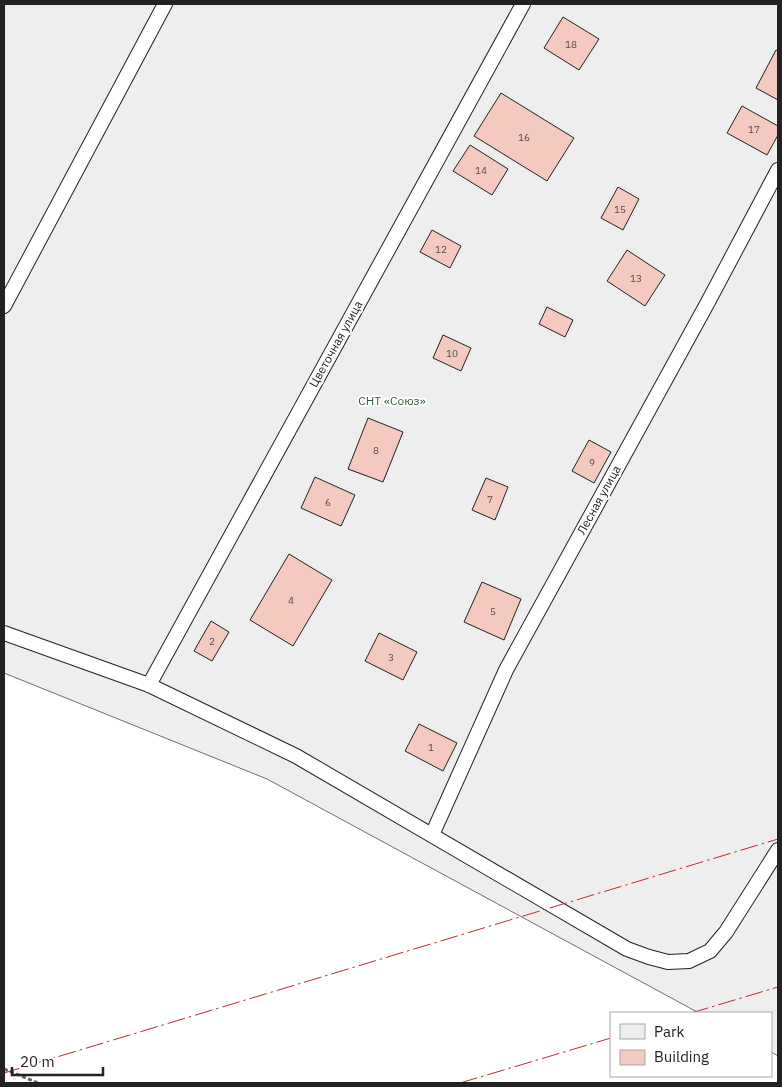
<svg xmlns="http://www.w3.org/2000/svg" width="782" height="1087" viewBox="0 0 782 1087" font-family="'IBM Plex Sans',sans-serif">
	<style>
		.green { fill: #eee; stroke: #6f6f6f }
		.building { fill: #f3c9c0; stroke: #222 }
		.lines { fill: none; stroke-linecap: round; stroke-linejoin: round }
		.service-casing { stroke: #222; stroke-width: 16 }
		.path { stroke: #646464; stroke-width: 3; stroke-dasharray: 4 2.5; stroke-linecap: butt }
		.service { stroke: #fff; stroke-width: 14 }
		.power { stroke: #c62828; stroke-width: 1; stroke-dasharray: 18 4 2.5 4; stroke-linecap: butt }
		.labels { text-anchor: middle; stroke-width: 4; stroke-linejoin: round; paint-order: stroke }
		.number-label { font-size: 10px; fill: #564c4a }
		.street-label { font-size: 12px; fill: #222; stroke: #fff }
		.park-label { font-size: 12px; fill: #2f5e38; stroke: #fff }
	</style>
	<rect width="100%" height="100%" fill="#fff"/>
	<path class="green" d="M4 4H778V1056L771 1052V1013H699L267 779 4 673Z"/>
	<g class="building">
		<path d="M563 17 599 39 579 70 544 48Z"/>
		<path d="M776 50 778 51V100L756 88Z"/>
		<path d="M501 93 574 138 547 181 474 136Z"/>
		<path d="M742 106 778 126V135L767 155 727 133Z"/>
		<path d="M470 145 508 169 492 195 453 171Z"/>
		<path d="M618 187 639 199 623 230 601 218Z"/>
		<path d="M432 230 461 246 450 268 420 252Z"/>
		<path d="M627 250 665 275 645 306 607 281Z"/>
		<path d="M547 307 573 320 565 337 539 324Z"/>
		<path d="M443 335 471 348 461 371 433 358Z"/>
		<path d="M368 418 403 432 383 482 348 469Z"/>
		<path d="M589 440 611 452 594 483 572 471Z"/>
		<path d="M315 477 355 495 341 526 301 508Z"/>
		<path d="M486 478 508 487 495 520 472 510Z"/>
		<path d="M289 554 332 580 293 646 250 620Z"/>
		<path d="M482 582 521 599 504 640 464 622Z"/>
		<path d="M211 621 229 632 212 661 194 651Z"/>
		<path d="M379 633 417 652 403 680 365 661Z"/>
		<path d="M419 724 457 743 443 771 405 751Z"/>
	</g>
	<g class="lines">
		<defs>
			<g id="service">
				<path d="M4 306 165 4"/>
				<path d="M4 633 149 685 296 756 627 949 649 957 668 962 689 961 710 951 726 932 778 850"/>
				<path d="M149 685 523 4"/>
				<path d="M432 835 506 670 708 302 778 170"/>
			</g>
		</defs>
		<use href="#service" class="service-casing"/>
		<path class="path" d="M4 1069 38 1083"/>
		<use href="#service" class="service"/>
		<g class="power">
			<path d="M691 1013 778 987"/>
			<path d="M4 1073 778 839"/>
			<path d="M460 1083 611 1038"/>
		</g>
	</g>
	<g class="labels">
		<g class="number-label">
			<text x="571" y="48">18</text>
			<text x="754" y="133">17</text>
			<text x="524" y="141">16</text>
			<text x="481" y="174">14</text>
			<text x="620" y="213">15</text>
			<text x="441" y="253">12</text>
			<text x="636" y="282">13</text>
			<text x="452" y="357">10</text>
			<text x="376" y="454">8</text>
			<text x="592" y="466">9</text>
			<text x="490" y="503">7</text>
			<text x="328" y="506">6</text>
			<text x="291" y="604">4</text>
			<text x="493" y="615">5</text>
			<text x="212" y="645">2</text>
			<text x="391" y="661">3</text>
			<text x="431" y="751">1</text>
		</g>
		<g class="street-label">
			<text transform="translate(336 344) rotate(-61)" y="4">Цветочная улица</text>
			<text transform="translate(599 500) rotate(-61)" y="4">Лесная улица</text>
		</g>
		<g class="park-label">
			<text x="392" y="405">СНТ «Союз»</text>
		</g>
	</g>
	<rect width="782" height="1087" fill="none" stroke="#222222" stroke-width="10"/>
	<rect x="610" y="1012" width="162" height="65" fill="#ffffff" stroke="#a7a7a7"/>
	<rect x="620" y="1024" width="25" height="15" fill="#eeeeee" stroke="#a7a7a7"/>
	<text x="654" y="1037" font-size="15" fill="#222222">Park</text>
	<rect x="620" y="1050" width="25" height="15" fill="#f3c9c0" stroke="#a7a7a7"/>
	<text x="654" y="1062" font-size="15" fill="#222222">Building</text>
	<path d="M12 1067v8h91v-8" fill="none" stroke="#222222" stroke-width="2.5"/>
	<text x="20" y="1067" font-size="15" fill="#222222" stroke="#ffffff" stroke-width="4" paint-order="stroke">20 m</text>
</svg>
